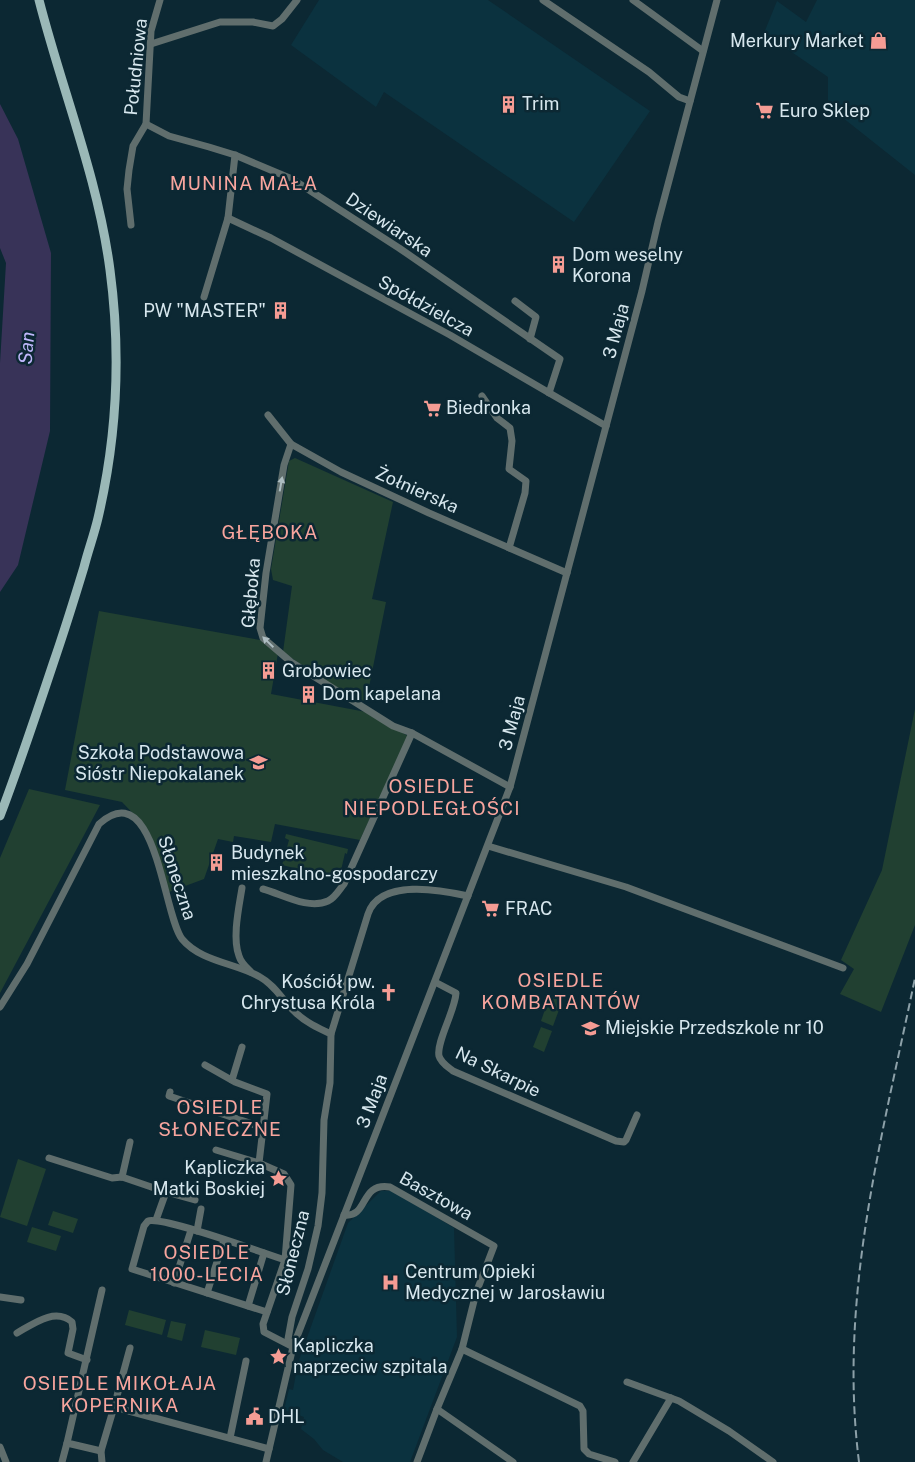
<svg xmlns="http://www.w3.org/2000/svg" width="915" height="1462" viewBox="0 0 915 1462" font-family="'Public Sans',sans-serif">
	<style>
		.built { fill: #0b323f }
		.green { fill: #214031 }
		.water { fill: #383358 }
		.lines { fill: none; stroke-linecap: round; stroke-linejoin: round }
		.minor { stroke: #606e6d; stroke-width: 7 }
		.major { stroke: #9ab8b7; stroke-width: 9 }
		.rail { stroke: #8da1a9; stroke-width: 2; stroke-dasharray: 8 4; stroke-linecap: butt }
		.oneway { fill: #adbdc1 }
		.labels { text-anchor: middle; stroke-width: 5; stroke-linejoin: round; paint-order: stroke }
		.poi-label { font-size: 18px; fill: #d7e7ee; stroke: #0c2833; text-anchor: start }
		.street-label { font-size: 18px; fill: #d7e7ee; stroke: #0c2833 }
		.neighbourhood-label { font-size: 19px; letter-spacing: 1px; fill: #f8a59e; stroke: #0c2833 }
		.water-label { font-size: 19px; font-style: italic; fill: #beb6f9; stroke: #0c2833 }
	</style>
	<rect width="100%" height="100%" fill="#0c2833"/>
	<g class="built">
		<path d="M319 0H488L650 111 574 222 384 92 376 107 291 45Z"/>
		<path d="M817 0H915V175L828 106V77L764 33 777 1 806 22Z"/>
		<path d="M381 1191H394L454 1228 457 1337 410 1462H343L323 1450 314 1439 301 1429 304 1417 284 1410 289 1389 293 1390 298 1363 348 1223Z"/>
	</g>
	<g class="green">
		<path d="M295 458 393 502 372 599 386 602 366 702 326 682 283 652 292 586 273 580 271 569 289 461Z"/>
		<path d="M99 611 260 640 278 653 271 694 366 712 408 736 360 840 275 824 271 842 234 836 233 842 218 839 204 879 169 892 151 836 145 826 122 802 65 790Z"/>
		<path d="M915 709V925L881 1012 840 994 854 969 841 960 882 870Z"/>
		<path d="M29 789 100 805 0 993V858Z"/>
		<path d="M286 834 348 849 347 854 345 853 339 879 282 865 289 840 285 838Z"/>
		<path d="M550 995 563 999 553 1026 541 1021Z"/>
		<path d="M541 1027 552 1031 544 1052 533 1047Z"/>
		<path d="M18 1159 46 1169 27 1226 0 1217Z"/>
		<path d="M53 1211 78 1219 73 1233 48 1225Z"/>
		<path d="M32 1227 61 1236 56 1251 27 1242Z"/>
		<path d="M129 1310 166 1320 162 1335 125 1325Z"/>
		<path d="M171 1321 186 1324 182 1341 167 1337Z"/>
		<path d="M205 1330 240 1338 236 1355 201 1347Z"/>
	</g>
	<path class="water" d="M0 104 18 139 51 253 50 431 18 565 0 592V363L6 263 0 248Z"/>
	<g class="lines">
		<g class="minor">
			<path d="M543 0 649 72 679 97 690 101"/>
			<path d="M633 0 703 51"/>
			<path d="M151 44 220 22H253L273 26 282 19 297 0"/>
			<path d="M146 124 169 136 209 147 235 155 292 179 399 248 560 359 549 393"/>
			<path d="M228 218 271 238 450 335 606 426"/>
			<path d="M131 225 127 189 129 170 133 146 146 124 151 31 160 0"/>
			<path d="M204 297 228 218 235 155"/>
			<path d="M515 301 536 317 530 339"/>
			<path d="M482 396 497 418 510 428 512 441 509 469 526 481 525 493 509 548"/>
			<path d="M268 415 291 444 341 472 429 513 567 573"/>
			<path d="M291 444 284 465 266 573 260 628 263 638 291 662 393 726 412 733 510 787"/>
			<path d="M488 846 626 887 843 968"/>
			<path d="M242 888C239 907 232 938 239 956 241 963 246 967 251 972"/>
			<path d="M263 889C282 894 308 910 328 901 335 898 339 890 344 884L412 733"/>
			<path d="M435 982 456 993C455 1011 436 1042 439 1056 441 1063 448 1067 453 1071L616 1141 624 1142 626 1140 637 1115"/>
			<path d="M0 1007 27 964 99 824C156 773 163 915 182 939 201 962 236 963 260 977 275 985 283 1001 295 1012 305 1022 318 1028 331 1034L330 1083 324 1120 322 1193 318 1226 308 1269 292 1317 288 1339 293 1347"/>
			<path d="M331 1034 368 914C380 878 441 890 468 896"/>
			<path d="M205 1065 235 1082 267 1094 259 1163 284 1174 291 1185 285 1260 263 1324 264 1332 293 1347"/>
			<path d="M232 1080 242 1047"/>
			<path d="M170 1092 169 1096 264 1128"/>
			<path d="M216 1150 259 1163"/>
			<path d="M49 1158 112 1178 122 1177 166 1192 156 1220"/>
			<path d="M122 1177 130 1142"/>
			<path d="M166 1192 195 1200"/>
			<path d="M344 1215C369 1218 359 1182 390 1187L494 1246 476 1293 462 1349 437 1409 417 1462"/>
			<path d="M197 1231 201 1209"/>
			<path d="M174 1283 191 1230"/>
			<path d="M207 1293 224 1240"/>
			<path d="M0 1297 21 1300"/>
			<path d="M248 1306 264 1253"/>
			<path d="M267 1312 132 1269 144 1226 148 1221C163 1216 263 1253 285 1260"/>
			<path d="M17 1333C33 1324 55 1307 72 1322L73 1329 68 1353 87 1360"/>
			<path d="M462 1349 580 1406 583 1411 584 1449 589 1454 615 1462"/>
			<path d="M627 1382 679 1401 729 1431 773 1462"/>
			<path d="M114 1407 130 1348"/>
			<path d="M437 1409 513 1462"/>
			<path d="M230 1438 246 1361"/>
			<path d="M0 1447 6 1462"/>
			<path d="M101 1451 67 1443 102 1290"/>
			<path d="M62 1462 67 1443"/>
			<path d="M102 1462 101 1451 114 1407 269 1449"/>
			<path d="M266 1462 293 1347 510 787 642 291 658 222 717 0"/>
			<path d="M633 1462 671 1398"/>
		</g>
		<path class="major" d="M0 816C19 766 36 715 53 664 64 632 74 600 84 567 88 551 94 535 98 518 117 437 121 353 110 270 98 178 62 90 39 0"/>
		<path class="rail" d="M859 1462C838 1297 882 1138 915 978"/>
	</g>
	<defs><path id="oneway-solid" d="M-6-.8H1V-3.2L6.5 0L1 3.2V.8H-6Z" transform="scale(1.25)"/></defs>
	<g class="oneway">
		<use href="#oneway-solid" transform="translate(281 484) rotate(-80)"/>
		<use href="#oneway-solid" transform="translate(268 642) rotate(-136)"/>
	</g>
	<defs>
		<symbol id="shop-bare" viewBox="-9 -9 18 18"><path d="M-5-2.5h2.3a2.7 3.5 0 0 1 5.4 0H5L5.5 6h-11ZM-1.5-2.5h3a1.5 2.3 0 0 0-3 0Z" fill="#f59c94" stroke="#0c2833" stroke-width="2.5" paint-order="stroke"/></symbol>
		<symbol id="building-bare" viewBox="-9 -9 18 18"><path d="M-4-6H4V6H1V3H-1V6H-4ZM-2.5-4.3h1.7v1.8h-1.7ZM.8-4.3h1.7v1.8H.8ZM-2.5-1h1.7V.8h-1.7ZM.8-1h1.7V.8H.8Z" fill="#f59c94" stroke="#0c2833" stroke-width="2.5" paint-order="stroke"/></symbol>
		<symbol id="supermarket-bare" viewBox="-9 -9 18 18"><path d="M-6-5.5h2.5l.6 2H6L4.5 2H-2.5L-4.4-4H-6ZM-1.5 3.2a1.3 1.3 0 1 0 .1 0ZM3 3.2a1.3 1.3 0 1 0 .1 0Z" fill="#f59c94" stroke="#0c2833" stroke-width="2.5" paint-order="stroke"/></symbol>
		<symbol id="school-bare" viewBox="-9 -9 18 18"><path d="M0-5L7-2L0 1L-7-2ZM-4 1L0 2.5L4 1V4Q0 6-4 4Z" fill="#f59c94" stroke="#0c2833" stroke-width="2.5" paint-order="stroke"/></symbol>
		<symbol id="church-bare" viewBox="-9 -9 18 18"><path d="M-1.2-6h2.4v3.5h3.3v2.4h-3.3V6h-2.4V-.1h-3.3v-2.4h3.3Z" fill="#f59c94" stroke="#0c2833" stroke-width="2.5" paint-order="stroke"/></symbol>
		<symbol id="sight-bare" viewBox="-9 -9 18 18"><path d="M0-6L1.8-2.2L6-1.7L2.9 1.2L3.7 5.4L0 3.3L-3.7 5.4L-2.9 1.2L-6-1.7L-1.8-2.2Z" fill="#f59c94" stroke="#0c2833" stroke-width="2.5" paint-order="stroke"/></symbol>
		<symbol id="hospital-bare" viewBox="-9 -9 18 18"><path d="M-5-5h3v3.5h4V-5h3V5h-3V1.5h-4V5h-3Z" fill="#f59c94" stroke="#0c2833" stroke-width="2.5" paint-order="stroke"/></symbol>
		<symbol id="civic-bare" viewBox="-9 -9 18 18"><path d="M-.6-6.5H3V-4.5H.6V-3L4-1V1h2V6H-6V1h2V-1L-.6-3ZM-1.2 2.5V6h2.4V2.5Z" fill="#f59c94" stroke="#0c2833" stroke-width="2.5" paint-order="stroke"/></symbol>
	</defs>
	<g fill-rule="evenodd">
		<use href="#shop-bare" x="866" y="28" width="25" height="25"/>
		<use href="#building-bare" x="496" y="92" width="25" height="25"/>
		<use href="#supermarket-bare" x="752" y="98" width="25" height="25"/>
		<use href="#building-bare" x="546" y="252" width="25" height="25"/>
		<use href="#building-bare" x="268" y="298" width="25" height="25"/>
		<use href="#supermarket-bare" x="420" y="396" width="25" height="25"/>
		<use href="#building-bare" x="256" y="658" width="25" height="25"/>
		<use href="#building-bare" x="296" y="682" width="25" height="25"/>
		<use href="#school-bare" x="246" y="750" width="25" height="25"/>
		<use href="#building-bare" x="204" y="850" width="25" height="25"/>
		<use href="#supermarket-bare" x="478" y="896" width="25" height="25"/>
		<use href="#church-bare" x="376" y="980" width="25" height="25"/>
		<use href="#school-bare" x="578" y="1016" width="25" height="25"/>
		<use href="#sight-bare" x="266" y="1166" width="25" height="25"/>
		<use href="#hospital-bare" x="378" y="1270" width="25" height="25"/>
		<use href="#sight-bare" x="266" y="1344" width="25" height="25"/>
		<use href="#civic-bare" x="242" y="1404" width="25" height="25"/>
	</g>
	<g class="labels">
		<g class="poi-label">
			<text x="864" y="47" text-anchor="end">Merkury Market</text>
			<text x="522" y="110">Trim</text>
			<text x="779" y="117">Euro Sklep</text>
			<text x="572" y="261">Dom weselny<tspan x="572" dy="21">Korona</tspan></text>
			<text x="266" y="317" text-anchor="end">PW "MASTER"</text>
			<text x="446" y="414">Biedronka</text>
			<text x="282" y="677">Grobowiec</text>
			<text x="322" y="700">Dom kapelana</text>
			<text x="244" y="759" text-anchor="end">Szkoła Podstawowa<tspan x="244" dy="21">Sióstr Niepokalanek</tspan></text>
			<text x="231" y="859">Budynek<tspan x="231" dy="21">mieszkalno-gospodarczy</tspan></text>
			<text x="505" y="915">FRAC</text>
			<text x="375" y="988" text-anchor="end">Kościół pw.<tspan x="375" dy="21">Chrystusa Króla</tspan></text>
			<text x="605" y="1034">Miejskie Przedszkole nr 10</text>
			<text x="265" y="1174" text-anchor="end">Kapliczka<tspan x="265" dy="21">Matki Boskiej</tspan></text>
			<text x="405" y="1278">Centrum Opieki<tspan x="405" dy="21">Medycznej w Jarosławiu</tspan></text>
			<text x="293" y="1352">Kapliczka<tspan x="293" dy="21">naprzeciw szpitala</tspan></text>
			<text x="268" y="1423">DHL</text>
		</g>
		<g class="street-label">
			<text transform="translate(136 67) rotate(-84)" y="6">Południowa</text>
			<text transform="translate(389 225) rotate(34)" y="6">Dziewiarska</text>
			<text transform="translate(426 306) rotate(29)" y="6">Spółdzielcza</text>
			<text transform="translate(616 331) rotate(-75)" y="6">3 Maja</text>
			<text transform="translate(417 490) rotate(24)" y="6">Żołnierska</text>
			<text transform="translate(251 593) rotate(-85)" y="6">Głęboka</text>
			<text transform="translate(512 723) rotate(-75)" y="6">3 Maja</text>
			<text transform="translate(177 878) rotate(72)" y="6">Słoneczna</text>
			<text transform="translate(498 1072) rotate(26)" y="6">Na Skarpie</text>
			<text transform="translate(372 1101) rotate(-69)" y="6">3 Maja</text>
			<text transform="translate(436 1196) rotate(29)" y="6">Basztowa</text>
			<text transform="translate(293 1253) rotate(-76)" y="6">Słoneczna</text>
		</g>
		<g class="neighbourhood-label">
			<text x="244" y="190">MUNINA MAŁA</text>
			<text x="270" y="539">GŁĘBOKA</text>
			<text x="432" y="793">OSIEDLE<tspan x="432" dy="22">NIEPODLEGŁOŚCI</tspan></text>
			<text x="561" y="987">OSIEDLE<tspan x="561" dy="22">KOMBATANTÓW</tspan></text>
			<text x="220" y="1114">OSIEDLE<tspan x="220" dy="22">SŁONECZNE</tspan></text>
			<text x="207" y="1259">OSIEDLE<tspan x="207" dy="22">1000-LECIA</tspan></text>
			<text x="120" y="1390">OSIEDLE MIKOŁAJA<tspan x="120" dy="22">KOPERNIKA</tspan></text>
		</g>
		<g class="water-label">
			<text transform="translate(26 348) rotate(-85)" y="7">San</text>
		</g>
	</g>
</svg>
